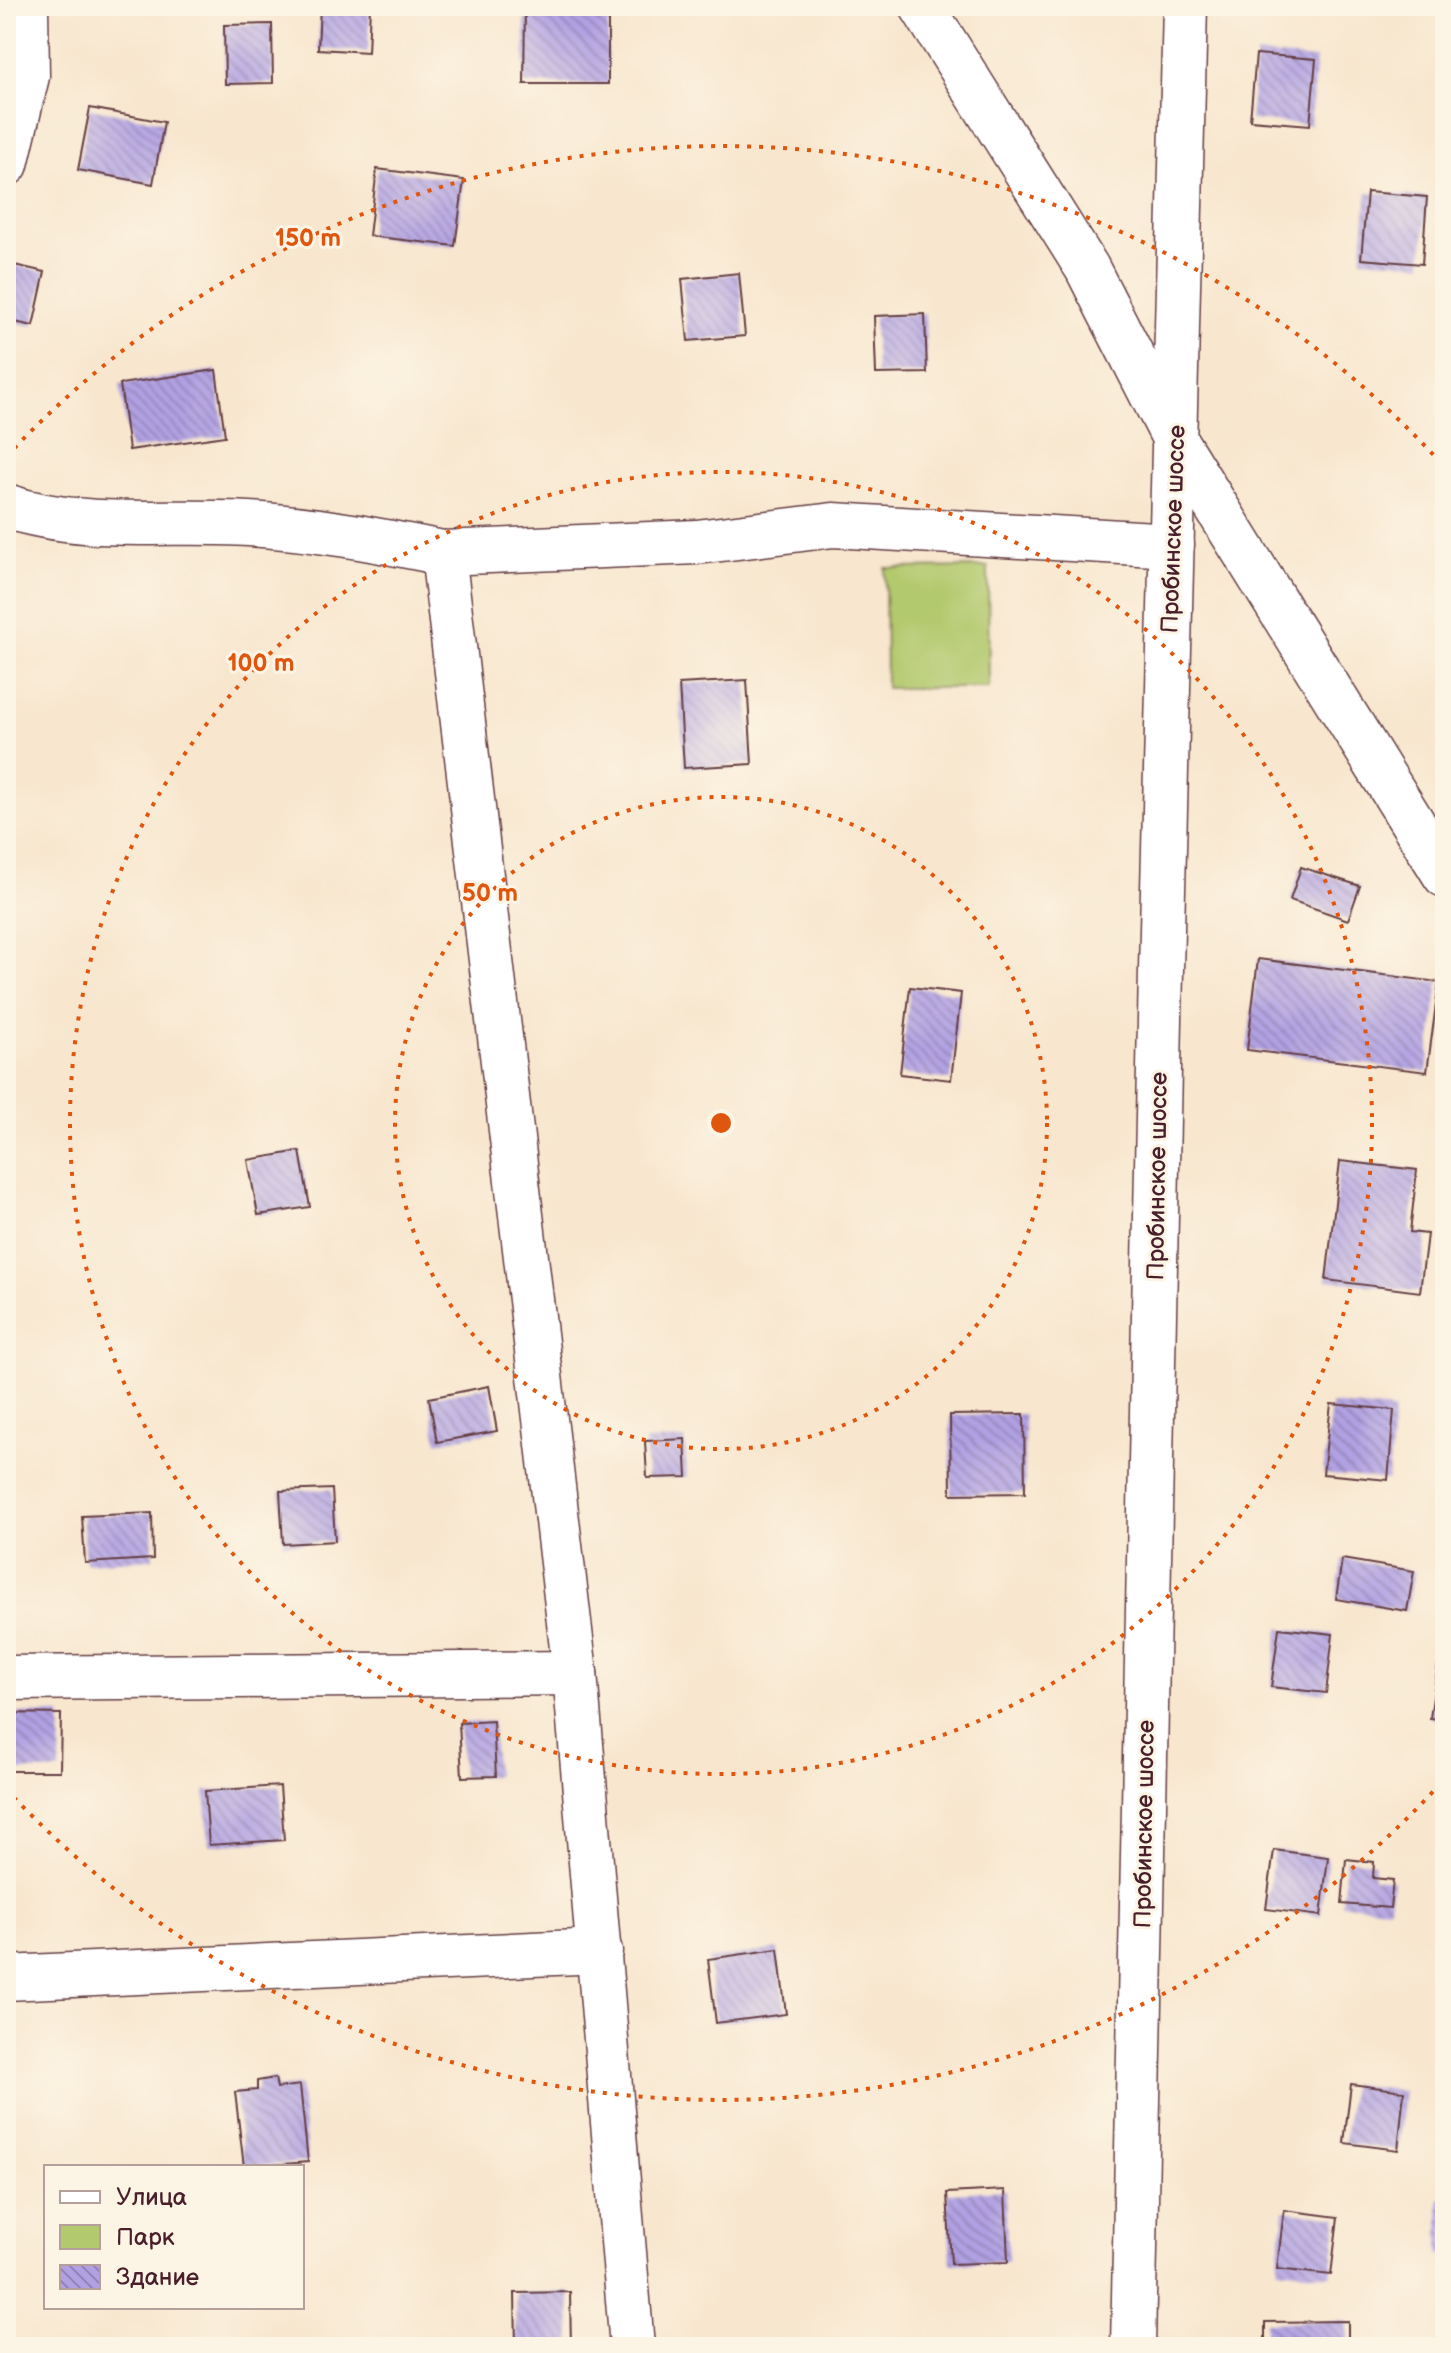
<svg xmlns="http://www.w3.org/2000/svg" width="1451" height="2353" viewBox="0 0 1451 2353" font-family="'Balsamiq Sans',sans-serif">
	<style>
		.green { fill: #b3c96e; stroke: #7e744c; stroke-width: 2 }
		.building { fill: url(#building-back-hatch) }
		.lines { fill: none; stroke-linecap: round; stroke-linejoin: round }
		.minor-casing { stroke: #643d43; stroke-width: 47 }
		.major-casing { stroke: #643d43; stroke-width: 47 }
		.minor { stroke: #fff; stroke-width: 44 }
		.major { stroke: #fff; stroke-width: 44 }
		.ring { fill: none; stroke: #e0560e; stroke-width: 4; stroke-dasharray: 4 8 }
		.labels { text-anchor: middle; stroke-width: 6; stroke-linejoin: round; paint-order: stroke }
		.street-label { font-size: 24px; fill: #4a1f2b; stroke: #fcf5e5 }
		.centre { fill: #e0560e; stroke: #fcf5e5; stroke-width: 4 }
		.ring-label { font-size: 24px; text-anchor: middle; font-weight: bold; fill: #e0560e; stroke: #fcf5e5; stroke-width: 6; stroke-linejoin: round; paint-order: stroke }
	</style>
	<defs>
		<pattern id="building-back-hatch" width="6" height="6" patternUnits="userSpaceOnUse" patternTransform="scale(2)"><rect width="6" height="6" fill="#b1a1e3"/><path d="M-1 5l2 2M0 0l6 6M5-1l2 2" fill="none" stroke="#9283b8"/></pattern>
	</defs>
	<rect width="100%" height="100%" fill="#fcf5e5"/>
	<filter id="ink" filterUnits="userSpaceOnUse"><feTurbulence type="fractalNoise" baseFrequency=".0125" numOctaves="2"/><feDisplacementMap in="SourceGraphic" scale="16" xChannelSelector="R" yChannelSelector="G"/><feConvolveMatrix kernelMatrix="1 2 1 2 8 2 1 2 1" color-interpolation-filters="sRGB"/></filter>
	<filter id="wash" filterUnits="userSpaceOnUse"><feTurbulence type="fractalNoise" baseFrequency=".006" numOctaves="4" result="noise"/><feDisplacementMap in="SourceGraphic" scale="32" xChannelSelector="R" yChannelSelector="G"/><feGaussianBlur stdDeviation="1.8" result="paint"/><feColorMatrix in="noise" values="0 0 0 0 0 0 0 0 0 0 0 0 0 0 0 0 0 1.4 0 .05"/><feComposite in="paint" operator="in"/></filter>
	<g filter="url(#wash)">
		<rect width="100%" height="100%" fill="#f8e6ce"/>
		<path class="green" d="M988 567 989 688H886L885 568Z"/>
		<g id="blocks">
			<g class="building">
				<path d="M320 6H370L368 52 318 49Z"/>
				<path d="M525 6H608V84H524Z"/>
				<path d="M998 6H1040L1041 8 999 14Z"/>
				<path d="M272 24 273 83 225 84 224 25Z"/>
				<path d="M1256 54 1316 59 1310 125 1250 120Z"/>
				<path d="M90 108 164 122 153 184 78 170Z"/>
				<path d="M377 169 464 180 455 246 369 236Z"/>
				<path d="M1367 192 1427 197 1422 264 1361 259Z"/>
				<path d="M10 264 45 272 33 326 6 320V282Z"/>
				<path d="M739 273 745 336 688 341 682 279Z"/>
				<path d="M925 314 927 373 876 374 874 316Z"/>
				<path d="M216 370 225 436 129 450 120 384Z"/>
				<path d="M747 680 752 764 684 768 679 684Z"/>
				<path d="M1301 867 1360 886 1348 920 1290 900Z"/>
				<path d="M1258 959 1439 982 1427 1072 1247 1050Z"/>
				<path d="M910 987 961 993 951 1080 900 1074Z"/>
				<path d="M300 1151 310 1207 258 1215 248 1160Z"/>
				<path d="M1340 1161 1417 1170 1410 1232 1427 1234 1420 1292 1326 1280Z"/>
				<path d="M489 1386 497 1431 437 1442 429 1398Z"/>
				<path d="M1331 1404 1394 1410 1388 1480 1323 1474Z"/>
				<path d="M1024 1414 1025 1493 951 1494 950 1415Z"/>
				<path d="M685 1439 687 1477 647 1478 645 1441Z"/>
				<path d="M332 1489 335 1541 283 1544 280 1491Z"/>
				<path d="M152 1513 153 1559 85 1563 82 1516Z"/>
				<path d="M1342 1559 1414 1571 1407 1611 1336 1599Z"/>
				<path d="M1279 1628 1333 1634 1326 1693 1271 1687Z"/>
				<path d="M1439 1657H1445V1720L1430 1718Z"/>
				<path d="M6 1713 61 1714 60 1771H6Z"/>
				<path d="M493 1721 496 1776 462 1777 459 1723Z"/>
				<path d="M280 1786 284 1840 209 1845 205 1791Z"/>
				<path d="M1274 1850 1328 1857 1321 1916 1266 1909Z"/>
				<path d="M1346 1859 1374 1862 1373 1878 1393 1880 1390 1908 1342 1904Z"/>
				<path d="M778 1949 786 2014 716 2023 708 1959Z"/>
				<path d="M275 2078 277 2088 300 2085 308 2162 244 2167 235 2092 257 2090V2081Z"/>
				<path d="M1351 2084 1404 2091 1398 2150 1344 2143Z"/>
				<path d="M1005 2190 1008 2262 951 2264 947 2193Z"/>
				<path d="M1445 2198V2254H1439V2199Z"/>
				<path d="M1284 2210 1338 2217 1331 2275 1277 2269Z"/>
				<path d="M570 2292 571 2347H516L515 2293Z"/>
				<path d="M1348 2321V2347H1265V2322Z"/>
			</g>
		</g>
	</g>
	<g filter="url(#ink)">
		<use href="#blocks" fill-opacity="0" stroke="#643d43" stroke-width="2"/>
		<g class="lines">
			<defs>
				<g id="minor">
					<path d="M922 6 1087 268 1176 442 1445 875"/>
					<path d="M6 164 27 76 26 6"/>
					<path d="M6 506C83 532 169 519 249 524 315 528 379 540 443 553"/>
					<path d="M6 1678 575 1673"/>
					<path d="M6 1978 600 1951"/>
					<path d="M632 2347 575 1673 443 553 697 542 833 525 1172 545"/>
				</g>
				<path id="major" d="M1133 2347 1161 970 1185 6"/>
			</defs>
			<use href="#minor" class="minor-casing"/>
			<use href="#major" class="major-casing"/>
			<use href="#minor" class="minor"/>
			<use href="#major" class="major"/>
		</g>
	</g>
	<g class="ring">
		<circle cx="721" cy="1123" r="326"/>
		<circle cx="721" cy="1123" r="651"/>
		<path d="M1441 1783A977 977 0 0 1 6 1789M6 457A977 977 0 0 1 1441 463"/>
	</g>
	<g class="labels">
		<g class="street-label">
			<text transform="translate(1173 529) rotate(-88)" y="8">Пробинское шоссе</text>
			<text transform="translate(1157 1176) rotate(-89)" y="8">Пробинское шоссе</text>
			<text transform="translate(1144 1824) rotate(-89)" y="8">Пробинское шоссе</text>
		</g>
	</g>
	<circle cx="721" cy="1123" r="12" class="centre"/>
	<g class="ring-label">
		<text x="308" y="246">150 m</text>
		<text x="261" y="671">100 m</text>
		<text x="490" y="901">50 m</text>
	</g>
	<rect width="1451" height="2353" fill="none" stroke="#fcf5e5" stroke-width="32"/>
	<rect x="44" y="2165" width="260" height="144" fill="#fcf5e5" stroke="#b59f9b" stroke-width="2"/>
	<rect x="60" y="2191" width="40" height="12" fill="#ffffff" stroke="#b59f9b" stroke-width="2"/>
	<text x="116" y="2205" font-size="24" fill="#4a1f2b">Улица</text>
	<rect x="60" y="2225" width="40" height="24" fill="#b3c96e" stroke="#b59f9b" stroke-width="2"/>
	<text x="116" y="2245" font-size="24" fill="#4a1f2b">Парк</text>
	<rect x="60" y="2265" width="40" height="24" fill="url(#building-back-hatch)" stroke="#b59f9b" stroke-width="2"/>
	<text x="116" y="2285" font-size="24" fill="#4a1f2b">Здание</text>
</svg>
